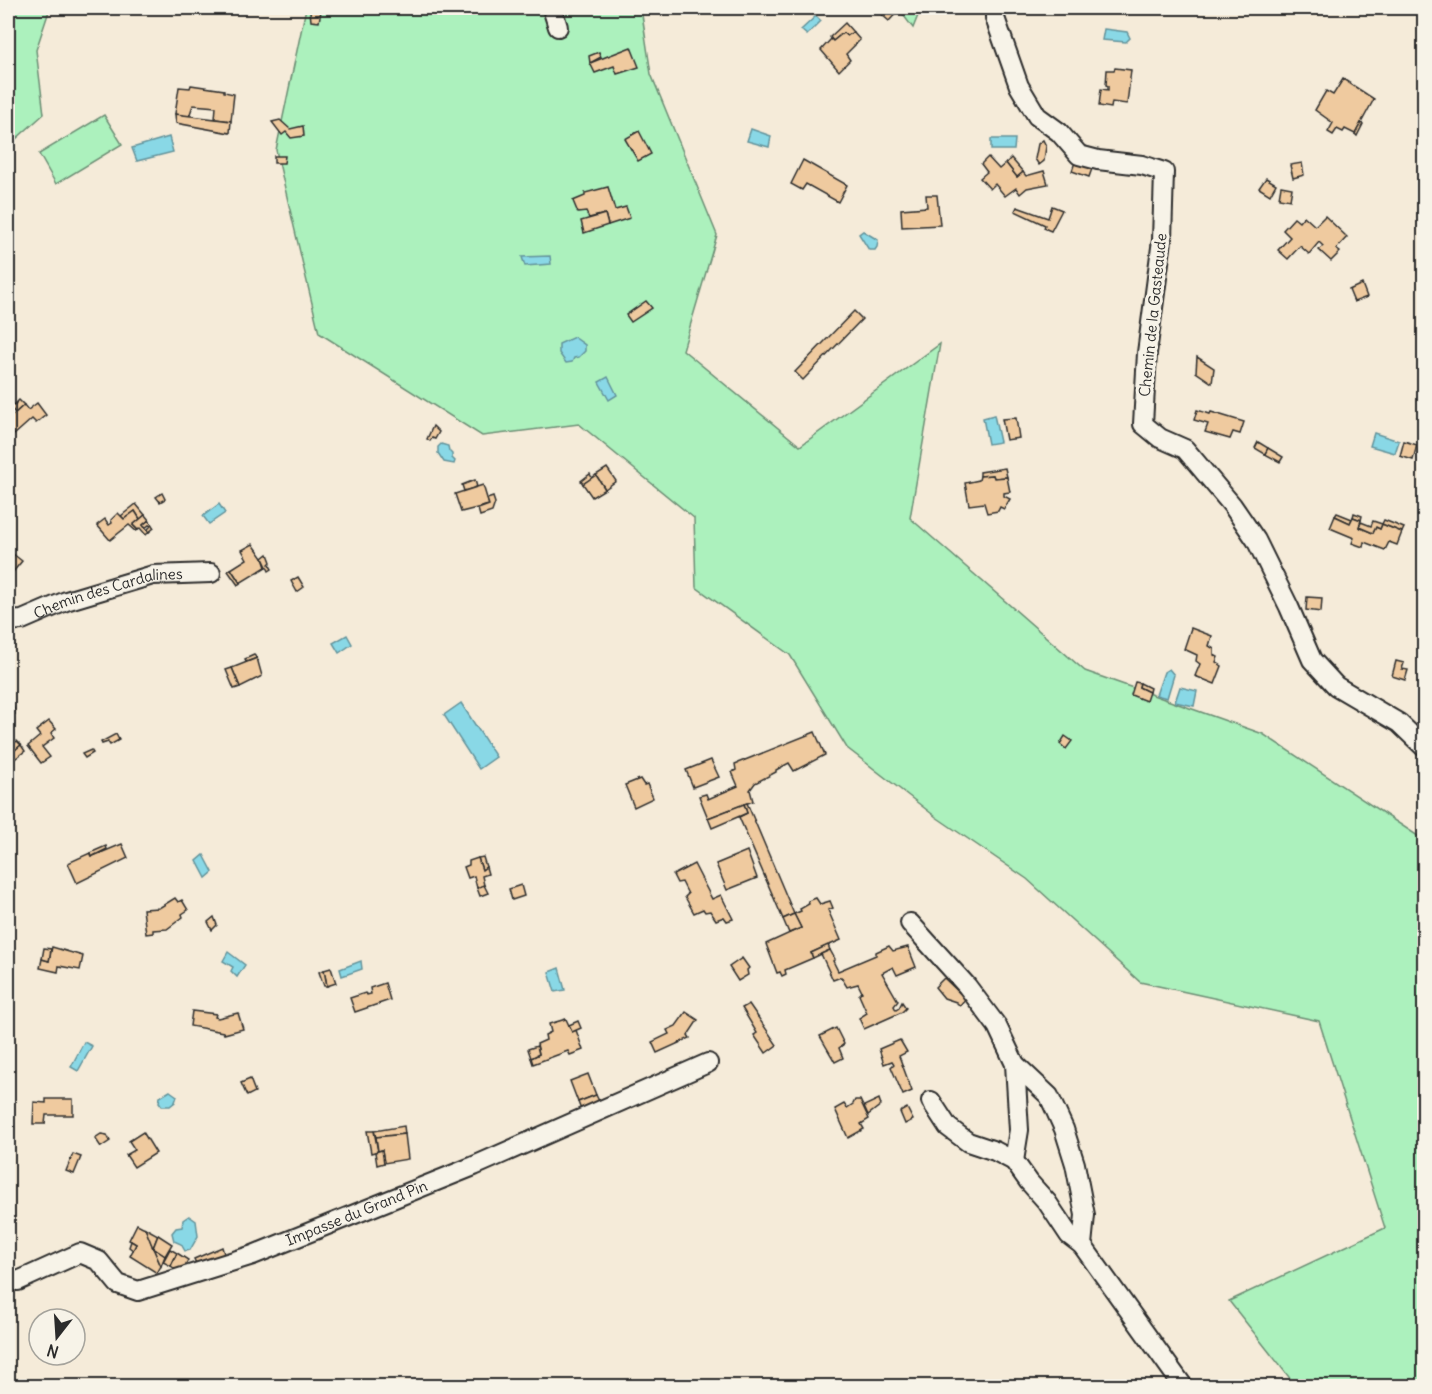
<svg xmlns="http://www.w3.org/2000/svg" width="1432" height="1394" viewBox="0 0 1432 1394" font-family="Delius,sans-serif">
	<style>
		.green { fill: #acf1bd; stroke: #6c8e74; stroke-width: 1.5 }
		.water { fill: #89d8e6; stroke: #63939b; stroke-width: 1.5 }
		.building { fill: #efca9f; stroke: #2b2b2b; stroke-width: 1.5 }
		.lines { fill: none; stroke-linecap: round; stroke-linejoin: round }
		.minor-casing { stroke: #2b2b2b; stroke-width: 22 }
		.minor { stroke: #f7f3e8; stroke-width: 18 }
		.labels { text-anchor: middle; stroke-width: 6; stroke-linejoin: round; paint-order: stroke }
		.street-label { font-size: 15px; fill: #2b2b2b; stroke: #f7f3e8 }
	</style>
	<rect width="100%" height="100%" fill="#f5ebd9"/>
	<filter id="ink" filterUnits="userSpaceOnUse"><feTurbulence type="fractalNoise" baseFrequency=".0167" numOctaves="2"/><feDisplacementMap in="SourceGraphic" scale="12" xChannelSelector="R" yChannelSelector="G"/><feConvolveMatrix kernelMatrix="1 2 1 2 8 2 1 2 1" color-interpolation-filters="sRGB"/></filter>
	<g filter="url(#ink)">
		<g class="green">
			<path d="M8 8H50L36 50 44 114 8 146Z"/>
			<path d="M306 8H641L651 74 717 235 683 350 800 446 940 344 910 518 1085 671 1263 734 1424 840V1386H1296L1229 1301 1385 1228 1319 1021 1140 982 1027 879 936 817 847 748 790 655 696 587 694 518 579 424 482 436 319 333 276 150Z"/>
			<path d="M898 8H921L913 28Z"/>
			<path d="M104 115 122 144 56 184 39 154Z"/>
		</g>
		<g class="water">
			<path d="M816 16 821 21 807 35 801 30Z"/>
			<path d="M1104 29 1127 32 1130 38 1126 42 1102 40Z"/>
			<path d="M751 129 771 136 769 147 747 141Z"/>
			<path d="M169 137 173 152 137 161 132 148Z"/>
			<path d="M991 139H1015L1014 150H991Z"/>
			<path d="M863 231 878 240 877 247 875 250H869L859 234Z"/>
			<path d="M550 256 551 264 525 266 522 257Z"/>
			<path d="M574 337 585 345V351L579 357 574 358 572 362 566 363 559 353V344Z"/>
			<path d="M608 377 617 395 609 400 599 382Z"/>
			<path d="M994 415 1000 442 988 444 983 418Z"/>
			<path d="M1374 433 1399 441 1395 453 1370 446Z"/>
			<path d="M441 444 448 446 449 451 452 454V458L455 461 454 464 444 462 438 453V447Z"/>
			<path d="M219 504 225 513 209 524 203 516Z"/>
			<path d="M347 635 352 644 339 653 333 643Z"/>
			<path d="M1169 669 1174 675 1167 698 1156 695 1164 672Z"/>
			<path d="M1180 687 1197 691 1194 706 1175 702Z"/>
			<path d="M461 703 496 757 479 769 444 715Z"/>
			<path d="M204 855 213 872 206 878 197 861Z"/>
			<path d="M228 952 245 965 237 977 231 971 233 967 223 961Z"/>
			<path d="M361 961 362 969 342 976 340 969Z"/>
			<path d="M559 968 565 990 555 992 549 972Z"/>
			<path d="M84 1042 92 1046 78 1071 71 1067Z"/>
			<path d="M170 1091 177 1096 175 1102 170 1106H162L159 1102 160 1097Z"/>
			<path d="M189 1216 196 1221 198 1236 190 1250 185 1251 181 1244 174 1241 172 1233 176 1228 182 1227 183 1220Z"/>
		</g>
		<g class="building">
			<path d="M888 8H901L889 21 881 14Z"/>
			<path d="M310 11H321L319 22 311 21Z"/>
			<path d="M845 23 853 32 847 36 843 33 833 41 830 37Z"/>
			<path d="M853 32 860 40 846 54 850 60 839 71 821 50 831 39 833 41 843 33 847 36Z"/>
			<path d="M631 47 639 67 617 74 614 66 595 73 590 63Z"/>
			<path d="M599 52 601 57 590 63 589 56Z"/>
			<path d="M1115 68 1131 70 1127 104 1112 102 1111 108 1099 106 1101 89 1108 90V86L1106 85 1107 70H1114Z"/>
			<path d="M1343 79 1374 99 1355 134 1345 129 1343 132 1337 129 1333 135 1328 132 1333 123 1315 110 1326 91 1333 95Z"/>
			<path d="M191 85 224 90V92L234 94 231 121 215 119 216 107 193 105 189 117 175 114 179 87 190 88Z"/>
			<path d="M175 114 231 121 230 133 176 123Z"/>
			<path d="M280 120 290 129 303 126 304 136 291 138 286 132 282 135 272 122Z"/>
			<path d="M1361 123 1363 124 1357 136 1355 134Z"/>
			<path d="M639 131 651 154 638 161 625 139Z"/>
			<path d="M1043 140 1046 146 1044 161 1039 165 1035 159 1038 144Z"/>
			<path d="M274 156H285L284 163H274Z"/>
			<path d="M988 157 999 169 1006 163 1017 177 1023 172 1026 176 1044 171 1048 184 1027 188 1020 194 1016 188 1005 196 995 184 990 189 980 178 987 172 981 164Z"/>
			<path d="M1011 158 1023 172 1017 177 1006 163Z"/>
			<path d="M1076 159 1093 166 1089 177 1072 171Z"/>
			<path d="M803 160 847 185 838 202 806 184 802 190 791 184Z"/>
			<path d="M1302 163 1304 175 1293 178 1290 165Z"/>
			<path d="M1266 178 1276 184 1270 195 1259 188Z"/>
			<path d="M1281 186 1292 188 1290 200 1279 198Z"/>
			<path d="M608 187 615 210 626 207 630 218 608 225 605 214 589 218 586 212 578 213 573 201 585 196V193Z"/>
			<path d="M926 195H937L940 225 902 227 901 209 927 207Z"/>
			<path d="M8 201 12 221 8 222Z"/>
			<path d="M1052 206 1062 210 1051 231 1044 228 1045 225 1015 211 1017 207 1048 218Z"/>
			<path d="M605 214 608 225 584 233 581 221Z"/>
			<path d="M1304 216 1315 226 1325 216 1347 237 1336 249 1340 252 1331 261 1319 250 1323 246 1319 242 1309 254 1300 246 1288 259 1278 250 1290 237 1283 230 1294 218 1299 222Z"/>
			<path d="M1362 284 1367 297 1354 302 1349 290Z"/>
			<path d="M646 301 652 308 631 322 626 315Z"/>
			<path d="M854 311 862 319 803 380 795 372Z"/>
			<path d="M1197 357 1214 368 1212 383 1196 372Z"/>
			<path d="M19 400 24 405 15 413 11 408Z"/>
			<path d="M37 403 46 415 36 423 32 419 14 435 8 428V416L11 417 24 405 28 410Z"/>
			<path d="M1197 410 1210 414 1211 412 1244 422 1240 434 1233 432 1230 439 1205 432 1208 424 1194 420Z"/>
			<path d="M1016 418 1019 438 1006 440 1002 419Z"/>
			<path d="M433 426 439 432 435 439 432 438 430 441 427 439Z"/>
			<path d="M1404 441 1417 445 1413 460 1400 456Z"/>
			<path d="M1258 442 1268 448 1265 454 1255 448Z"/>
			<path d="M1268 448 1283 457 1280 462 1265 454Z"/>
			<path d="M607 468 616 481 605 489 596 475Z"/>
			<path d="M1005 468 1007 477 994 478 993 475 980 476V472Z"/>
			<path d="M590 474 592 478 583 484 581 481Z"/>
			<path d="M596 475 605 489 592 497 583 484Z"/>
			<path d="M993 475 994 478 1007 477 1010 492 1004 493V496L1010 499 1004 509 1000 507 998 511 987 513 984 503 969 505 965 483 979 480 980 476Z"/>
			<path d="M475 480 477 487 464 491 462 485Z"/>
			<path d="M483 485 489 505 461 512 455 494Z"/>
			<path d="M162 493 165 499 160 502 156 497Z"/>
			<path d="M493 497 495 503 492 512 480 516 478 509 489 505 487 499Z"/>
			<path d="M136 504 145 515 140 519 135 511 124 519 121 516Z"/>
			<path d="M135 511 140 519 133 525 138 530 136 531 129 525 110 540 97 525 105 519 109 525 112 523 111 520 118 513 124 519Z"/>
			<path d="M1337 513 1352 519 1350 523 1335 516Z"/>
			<path d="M1354 513 1362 516 1361 520 1353 517Z"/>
			<path d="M145 515 149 520 143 525 149 532 146 535 140 528 138 530 133 525Z"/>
			<path d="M1335 516 1350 523 1353 517 1361 520 1359 527 1373 533 1376 527 1380 529 1382 524 1402 532 1397 545 1389 542 1385 550 1364 542 1363 547 1352 543 1354 538 1330 528Z"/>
			<path d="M149 520 154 528 149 532 147 530 151 526 149 525 145 528 143 525Z"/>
			<path d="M1384 520 1404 528 1402 532 1382 524Z"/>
			<path d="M1373 521 1382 524 1380 529 1376 527 1373 533 1359 527 1361 522 1371 526Z"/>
			<path d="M253 544 263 558 266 567 240 583 231 569 247 559 242 550Z"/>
			<path d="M8 550 22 561 8 578Z"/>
			<path d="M268 554 271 562 269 564 272 569 269 571 263 558Z"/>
			<path d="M231 569 240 583 238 585 228 571Z"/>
			<path d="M298 577 304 587 297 592 291 581Z"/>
			<path d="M1307 597 1322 598 1321 612 1306 610Z"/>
			<path d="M1191 628 1212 636 1209 646 1214 649V655L1218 657 1216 662 1222 666 1215 684 1195 676 1200 664 1196 661 1197 655 1184 649Z"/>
			<path d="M254 655 257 658 246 662 245 659Z"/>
			<path d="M257 658 262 676 240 687 232 668Z"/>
			<path d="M1396 661 1404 663 1402 669 1408 670 1405 680 1392 676Z"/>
			<path d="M232 668 240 687 234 689 226 670Z"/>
			<path d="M1135 682 1140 683 1139 687 1149 692 1146 701 1131 695Z"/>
			<path d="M1140 683 1150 688 1149 692 1139 687Z"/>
			<path d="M13 705 15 714 8 717V707Z"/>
			<path d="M49 721 56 729 51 733 54 738 42 747 50 757 41 763 28 746 40 736 36 731Z"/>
			<path d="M815 732 825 755 794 771 789 763 776 770V772L755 783 750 790 753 801 708 818 699 796 706 794 708 799 738 786 732 772 736 770 735 764Z"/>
			<path d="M116 734 119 740 110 745 108 742 102 744 101 742Z"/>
			<path d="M1065 736 1072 741 1066 749 1060 744Z"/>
			<path d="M17 741 21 745 8 756V748Z"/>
			<path d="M21 745 25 751 12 761 8 756Z"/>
			<path d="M91 750 93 753 85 758 82 754Z"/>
			<path d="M711 760 719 777 693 787 686 770Z"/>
			<path d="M640 779 644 785 647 784 653 798 634 807 625 785Z"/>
			<path d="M747 803 794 914 783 919 739 817 747 813 744 804Z"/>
			<path d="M744 804 747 813 712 828 708 818Z"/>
			<path d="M122 844 128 858 77 883 68 863 90 853 91 857Z"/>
			<path d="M106 846 107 849 91 857 90 853Z"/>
			<path d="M747 851 757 878 727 890 716 864Z"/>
			<path d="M483 857 486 867 482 870 478 858Z"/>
			<path d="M478 858 482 870 486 867 488 874 482 876 484 885 477 888 474 876 468 878 464 867 469 865V861Z"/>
			<path d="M694 864 712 899 721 895 733 919 727 921 724 917 716 920 710 911 705 912 703 909 694 913 685 897 688 894 682 882 677 883 673 875Z"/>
			<path d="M484 885 488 893 480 896 477 888Z"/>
			<path d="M521 885 524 896 512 900 509 889Z"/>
			<path d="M175 898 178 902 182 900 188 910 182 914 183 917 167 929 153 930V933L146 934 143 909 159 908Z"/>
			<path d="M816 898 820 904 830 901 833 908 828 910 841 940 811 953 813 958 785 970 786 974 782 976 780 972 777 973 766 944 801 928 794 914 801 911 800 909 809 904 808 901Z"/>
			<path d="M794 914 801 928 789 933 783 919Z"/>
			<path d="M214 917 217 925 212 930 208 922Z"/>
			<path d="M828 945 830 950 813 958 811 953Z"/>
			<path d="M889 946 893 951 908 947 916 967 897 975 893 967 882 973 898 1001 894 1006 896 1010 899 1008 902 1002 906 1008 902 1012 864 1029 859 1018 867 1013 859 995 862 992 858 984 847 987 841 977 833 980 821 954 830 950 835 959 833 961 838 971 876 955V952Z"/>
			<path d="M52 947 83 956 80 970 59 966 58 972 40 968 42 959 49 961Z"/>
			<path d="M44 948 51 949 49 961 42 959Z"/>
			<path d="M742 958 749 968 747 970 748 975 738 981 729 967Z"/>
			<path d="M331 968 336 983 327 986 324 970Z"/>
			<path d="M324 970 327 986H324L319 972Z"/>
			<path d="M944 978 966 999 960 1006 956 1002 944 998 935 987Z"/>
			<path d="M385 983 390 1000 355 1012 350 998 365 993 367 995 371 994 370 988Z"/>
			<path d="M749 1004 777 1045 766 1053 754 1035 757 1033 742 1008Z"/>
			<path d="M192 1011 216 1014 215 1017 218 1018 238 1013 243 1029 224 1034 223 1032 190 1026Z"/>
			<path d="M686 1012 698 1020 688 1035 690 1038 657 1053 652 1042 669 1034 667 1030 676 1026Z"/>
			<path d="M566 1019 572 1032 576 1030 583 1050 570 1055 568 1051 533 1064 531 1058 539 1054 537 1044 546 1040 545 1035 551 1032 549 1024Z"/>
			<path d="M578 1021 581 1028 572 1032 569 1025Z"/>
			<path d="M836 1028 844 1044 839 1048 843 1058 835 1062 820 1036Z"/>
			<path d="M900 1040 907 1052 899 1056 912 1091 903 1095 891 1067 894 1064 892 1061 884 1064 879 1049Z"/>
			<path d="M537 1046 539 1054 531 1058 528 1049Z"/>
			<path d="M588 1074 596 1095 578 1102 570 1081Z"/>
			<path d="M250 1079 255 1092 247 1096 241 1083Z"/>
			<path d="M596 1095 600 1103 581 1110 578 1102Z"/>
			<path d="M46 1099H73V1115H46L45 1124H33L34 1102 46 1103Z"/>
			<path d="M879 1099 881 1105 868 1115 864 1106Z"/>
			<path d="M855 1100H860L869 1119 861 1124 864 1129 848 1138 835 1109 844 1104 847 1108 853 1104Z"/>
			<path d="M907 1108 913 1120 905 1124 900 1112Z"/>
			<path d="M404 1126 405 1134 376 1137 374 1131Z"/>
			<path d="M367 1131H374L378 1151 371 1153Z"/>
			<path d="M143 1132 156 1153 134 1167 126 1155 135 1150 129 1141Z"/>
			<path d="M101 1134 107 1135 110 1141 101 1147 95 1138Z"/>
			<path d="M405 1134 408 1159 384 1163 382 1150 378 1151 376 1137Z"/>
			<path d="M382 1150 384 1163 377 1165 375 1152Z"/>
			<path d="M73 1154 81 1157 74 1174 66 1171Z"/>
			<path d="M137 1224 145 1228 161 1266 157 1273 130 1256 136 1244 129 1240Z"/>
			<path d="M145 1228 158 1235 153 1248Z"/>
			<path d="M158 1235 172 1244 165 1256 153 1248Z"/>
			<path d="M131 1241 136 1244 133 1250 129 1247Z"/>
			<path d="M222 1247 225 1257 198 1268 194 1259Z"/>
			<path d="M153 1248 165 1256 161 1266Z"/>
			<path d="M170 1249 177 1253 171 1266 163 1262Z"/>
			<path d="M177 1253 188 1260 181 1273 171 1266Z"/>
		</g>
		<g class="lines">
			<defs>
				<g id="minor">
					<path d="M552 8 558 27"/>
					<path d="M995 8V18L1019 86 1037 116 1059 132 1079 155 1098 160 1142 165 1164 172 1162 240 1147 353 1143 424 1160 438 1185 449 1232 505 1256 540 1289 607 1312 660 1336 686 1399 723 1424 747"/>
					<path id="s1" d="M8 621 22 620 66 601 153 575 211 573"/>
					<path d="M910 923 967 986 997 1026 1015 1064"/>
					<path d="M931 1101 948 1127 968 1142 995 1151 1014 1161 1029 1182 1047 1202 1069 1235 1082 1245"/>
					<path d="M1014 1161 1019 1130 1015 1064 1049 1096 1064 1129 1075 1164 1085 1215 1082 1245 1183 1386"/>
					<path id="s2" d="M8 1280 18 1281 80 1253 99 1261 118 1284 138 1291 253 1255 474 1166 708 1063"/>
				</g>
			</defs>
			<use href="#minor" class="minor-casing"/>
			<use href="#minor" class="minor"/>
		</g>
	</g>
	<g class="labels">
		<g class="street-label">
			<text transform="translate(1153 315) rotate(-84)" y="5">Chemin de la Gasteaude</text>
			<text dy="5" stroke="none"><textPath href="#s1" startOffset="105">Chemin des Cardalines</textPath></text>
			<text dy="5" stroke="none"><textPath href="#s2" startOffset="382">Impasse du Grand Pin</textPath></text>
		</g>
	</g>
	<rect width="1432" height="1394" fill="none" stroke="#f7f3e8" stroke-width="30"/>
	<rect x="15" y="15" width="1402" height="1364" fill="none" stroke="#2b2b2b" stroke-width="2" filter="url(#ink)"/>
	<g transform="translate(57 1337) rotate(197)"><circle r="28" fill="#f7f3e8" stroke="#a5a39c" stroke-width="1.5"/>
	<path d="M0-4.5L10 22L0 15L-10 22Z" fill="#2b2b2b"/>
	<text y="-9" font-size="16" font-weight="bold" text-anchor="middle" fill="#2b2b2b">N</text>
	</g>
</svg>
